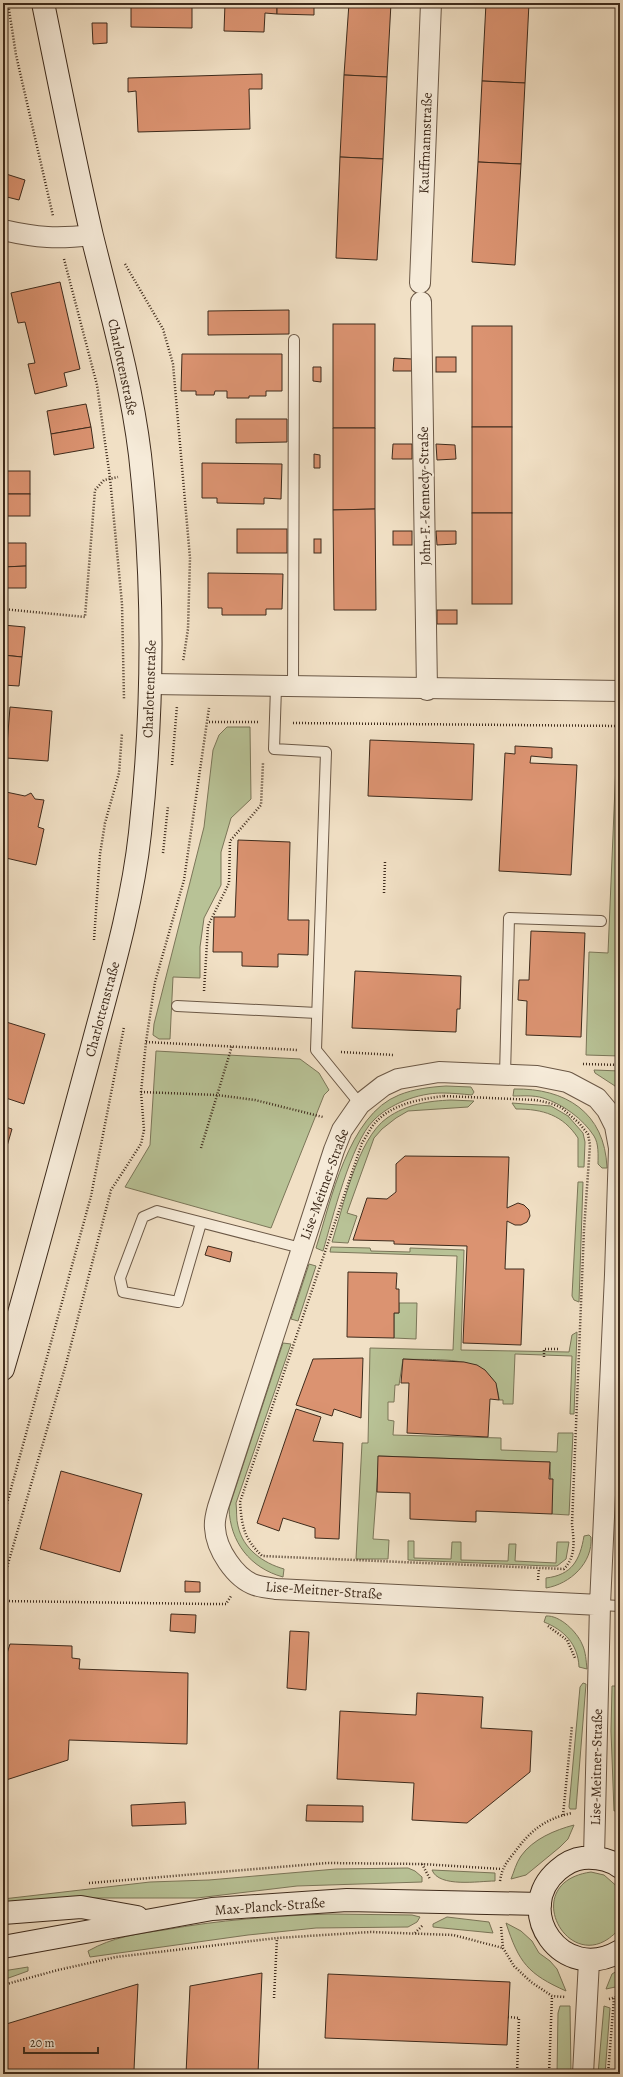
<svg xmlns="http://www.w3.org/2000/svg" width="623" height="2077" viewBox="0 0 623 2077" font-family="Alegreya,serif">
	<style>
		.green { fill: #b8c296; stroke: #7b7659 }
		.building { fill: #db9371; stroke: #3e2b1c }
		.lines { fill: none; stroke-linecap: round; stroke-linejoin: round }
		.lane-casing { stroke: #6b5846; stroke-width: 12 }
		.street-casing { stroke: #6b5846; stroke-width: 22 }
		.secondary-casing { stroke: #3e2b1c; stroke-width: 24 }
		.path { stroke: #3e2b1c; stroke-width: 2.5; stroke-dasharray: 1 2; stroke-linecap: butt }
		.lane { stroke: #f6ebd9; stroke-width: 10 }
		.street { stroke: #f6ebd9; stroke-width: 20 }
		.secondary { stroke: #f6ebd9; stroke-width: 22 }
		.labels { text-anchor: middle; stroke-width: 4; stroke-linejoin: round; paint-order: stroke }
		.street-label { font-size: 14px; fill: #3e2b1c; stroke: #f6ebd9 }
	</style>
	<rect width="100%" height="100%" fill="#f1e0c5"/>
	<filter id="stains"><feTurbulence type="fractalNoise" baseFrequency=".005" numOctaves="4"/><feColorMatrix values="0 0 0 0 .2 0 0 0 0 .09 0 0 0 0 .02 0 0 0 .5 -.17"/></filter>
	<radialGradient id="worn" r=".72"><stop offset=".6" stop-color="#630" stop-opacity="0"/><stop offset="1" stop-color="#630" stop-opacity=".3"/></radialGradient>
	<g class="green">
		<path d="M227 727H250L251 799 231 818 221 852V885L204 918 200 947V978L173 977 170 1039H159L153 1035 154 1024 204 827 213 750 219 735Z"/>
		<path d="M617 740H620V1056L586 1055 589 952 608 953Z"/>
		<path d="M156 1051 300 1059 319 1073 329 1090 324 1095 271 1228 125 1187 150 1145Z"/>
		<path d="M594 1070 620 1071V1093L615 1086 595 1073Z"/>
		<path d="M446 1086 471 1087 474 1092 472 1095C462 1094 452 1093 442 1093 418 1093 389 1104 373 1121 351 1143 332 1220 323 1251L316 1248C331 1201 348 1115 399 1095 414 1089 430 1087 446 1086Z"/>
		<path d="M514 1089C565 1088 605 1112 607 1168H602L598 1164C598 1155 599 1144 594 1136 583 1119 563 1104 543 1098 534 1095 522 1096 513 1096Z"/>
		<path d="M451 1100 474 1101 468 1107 408 1111 396 1118 382 1129 374 1138 347 1213 357 1216 348 1243 332 1242C343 1208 357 1139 387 1118 407 1104 428 1101 451 1100Z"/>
		<path d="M512 1103 551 1106 568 1116 583 1133 585 1142 584 1167H578V1138C563 1115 543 1109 516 1109Z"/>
		<path d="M578 1182H583L579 1302 574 1300 572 1296Z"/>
		<path d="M331 1247 370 1248 371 1251 410 1252V1248L464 1250 461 1350 569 1352 572 1335 577 1332 574 1414H570L572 1356 515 1354 513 1404H503V1400H499C496 1352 438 1361 403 1359L399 1385H395L394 1402H388V1420L394 1421 393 1435 501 1438V1450L557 1452 558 1433H573L569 1515 552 1514 550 1462 379 1456 373 1539 389 1540 388 1559H356L362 1443H368L370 1348 453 1350 457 1256 330 1252Z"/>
		<path d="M309 1264 316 1266 298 1321 291 1319Z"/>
		<path d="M399 1303H417L416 1339 394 1338V1313H399Z"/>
		<path d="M283 1343 291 1344 236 1503C237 1511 236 1519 238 1526 243 1549 263 1563 284 1569L283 1577C250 1568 230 1542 229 1508Z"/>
		<path d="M589 1535 591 1537C593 1563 570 1584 546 1588V1578C572 1575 580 1560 584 1536Z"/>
		<path d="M408 1541H414V1558L451 1559 452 1542H461V1560L508 1561 509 1544H516L515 1561 556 1563 557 1542H569L566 1559 557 1566H548L408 1560Z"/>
		<path d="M546 1616C560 1615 577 1632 582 1644 586 1652 586 1661 587 1669L579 1667C578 1644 564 1630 544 1622Z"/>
		<path d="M583 1683 586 1684 576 1809H570L569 1807 580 1687Z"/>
		<path d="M612 1686H615L618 1690 617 1734 620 1810 614 1811 611 1731Z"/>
		<path d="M574 1825 568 1839 560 1847 526 1875 511 1879C514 1872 516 1863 521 1856 533 1839 555 1830 574 1825Z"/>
		<path d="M408 1868 415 1871 422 1877V1882L297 1886 197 1898H86L3 1908V1899L150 1882 209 1880 336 1869Z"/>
		<path d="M432 1870 495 1873V1881C479 1881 439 1888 432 1870Z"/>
		<path d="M591 1872 604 1875 620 1889C620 1900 623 1915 620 1925 619 1931 612 1936 608 1939 564 1969 520 1882 591 1872Z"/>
		<path d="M329 1914 412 1915 420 1917 417 1922 408 1927 316 1928 248 1935 90 1957 88 1951C113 1937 136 1934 164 1930 219 1920 273 1916 329 1914Z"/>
		<path d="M447 1917 489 1922 493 1933 433 1927V1924Z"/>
		<path d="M506 1923 521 1931 532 1941 539 1953 550 1961 557 1969 566 1991C528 1974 519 1963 506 1923Z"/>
		<path d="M28 1967V1971L3 1980V1971Z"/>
		<path d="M620 1969V1986L606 1989 612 1974Z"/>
		<path d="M560 2006H570L571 2074H557L558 2013Z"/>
		<path d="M604 2006 610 2008 605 2074H598Z"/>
	</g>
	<g class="building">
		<path d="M131 3H192V28L131 27Z"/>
		<path d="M225 3H277V14L265 13 264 32 224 31Z"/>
		<path d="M277 3H314V15L277 14Z"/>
		<path d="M349 3H391L387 77 344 75Z"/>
		<path d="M486 3H529L525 83 482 81Z"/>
		<path d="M92 23H107V43L93 44Z"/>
		<path d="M262 74V89H249L250 129 138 132 136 91 128 92V78Z"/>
		<path d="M344 75 387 77 383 159 340 157Z"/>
		<path d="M482 81 525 83 521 164 478 162Z"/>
		<path d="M340 157 383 159 377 260 336 258Z"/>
		<path d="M478 162 521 164 515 265 472 262Z"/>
		<path d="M3 173 25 180 19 200 3 196Z"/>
		<path d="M60 282 80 369 64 373 67 386 35 394 28 364 35 363 25 322 18 323 11 293Z"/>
		<path d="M289 310V334L208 335V311Z"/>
		<rect x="333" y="324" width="42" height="104"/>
		<rect x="472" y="326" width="40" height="101"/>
		<path d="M182 354H282V391H266V396H249V398H227V391H215L214 395H196V391H181Z"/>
		<rect x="436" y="357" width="20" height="15"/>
		<path d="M394 358 412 359V371H393Z"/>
		<path d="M313 367H321V382L313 381Z"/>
		<path d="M86 404 91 427 51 434 47 411Z"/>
		<path d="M236 419H287V442L236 443Z"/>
		<path d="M91 427 94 448 54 455 51 434Z"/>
		<rect x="472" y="427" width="40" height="86"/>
		<path d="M333 428H375V509L333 510Z"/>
		<path d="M393 444H412V459H392Z"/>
		<path d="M436 444 455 445 456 459 437 460Z"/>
		<path d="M314 454 320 455V468H314Z"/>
		<path d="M202 463 282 464 281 499 264 498V504L217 503V498H202Z"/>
		<rect x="3" y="471" width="27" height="23"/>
		<rect x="3" y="494" width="27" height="22"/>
		<path d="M375 509 376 610H334L333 510Z"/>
		<rect x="472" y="513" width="40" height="91"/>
		<rect x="237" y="529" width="50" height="24"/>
		<rect x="393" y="531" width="19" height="14"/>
		<path d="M436 531H456V544L437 545Z"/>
		<rect x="314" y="539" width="7" height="14"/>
		<path d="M3 543H26V566L3 567Z"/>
		<path d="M26 566V588H3V567Z"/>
		<path d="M208 573 283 574 282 609H266V615H222V608H208Z"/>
		<rect x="437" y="610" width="20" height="14"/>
		<path d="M3 625 25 627 22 657 3 655Z"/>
		<path d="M3 655 22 657 19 686 3 685Z"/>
		<path d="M10 707 52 711 48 761 6 758Z"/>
		<path d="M370 740 474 744 472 800 368 796Z"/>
		<path d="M515 746 552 748V758L531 756 530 763 577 765 571 875 499 871 505 753 515 754Z"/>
		<path d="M6 792 25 796 31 793 35 799 44 800 38 827 44 829 36 865 6 858 3 853V838L6 824 3 823V804Z"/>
		<path d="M238 840 290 842 288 920H309L308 955 278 954V967L242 966V952H213L214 917H235Z"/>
		<path d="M531 931 585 933 581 1037 526 1035 527 1001 518 1000 519 980H529Z"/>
		<path d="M355 971 461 976 460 1009H457L456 1032 352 1028Z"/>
		<path d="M3 1021 45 1034 24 1104 3 1097Z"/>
		<path d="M3 1126 12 1129 3 1160Z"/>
		<path d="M405 1156 509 1157 507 1208 518 1203 524 1205 529 1210 530 1216 527 1222 521 1225H515L507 1221 505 1269H524L521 1345 463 1343 467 1246 394 1244V1241L353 1240 367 1198 387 1199 396 1192V1164Z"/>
		<path d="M208 1246 232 1252 230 1262 205 1255Z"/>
		<path d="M348 1272 397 1273 396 1289H399V1313H394V1338L347 1337Z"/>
		<path d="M363 1358 361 1418 334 1409 332 1416 296 1405 313 1359Z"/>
		<path d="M403 1359 464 1362 477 1365 485 1370 496 1383 499 1400 490 1399 488 1437 407 1433 409 1383H401Z"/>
		<path d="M296 1409 321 1417 313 1441 343 1443 339 1539 315 1538V1528L283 1518 279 1531 257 1523Z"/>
		<path d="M378 1456 550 1462 549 1479H553L552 1514 476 1511V1522L410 1519V1493L377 1492Z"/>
		<path d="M61 1471 142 1494 120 1572 40 1549Z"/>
		<path d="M185 1581 200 1582V1592H185Z"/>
		<path d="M171 1614 196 1615 195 1633 170 1631Z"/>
		<path d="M290 1631 309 1632 306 1690 287 1688Z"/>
		<path d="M10 1644 72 1646V1658L80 1659 79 1669 188 1673 187 1744 69 1740 68 1760 3 1781V1666Z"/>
		<path d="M417 1693 483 1697 481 1728 532 1731 530 1772 467 1823 412 1820 414 1783 337 1779 340 1711 416 1715Z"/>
		<path d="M185 1802 186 1824 132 1826 131 1805Z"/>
		<path d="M307 1805 363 1806V1822L306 1821Z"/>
		<path d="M262 1973 258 2074H186L190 1986Z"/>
		<path d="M328 1974 510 1982 507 2045 325 2038Z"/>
		<path d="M138 1984 134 2070 120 2074H3V2025Z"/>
	</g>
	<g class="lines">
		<defs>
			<g id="lane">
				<path d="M276 687 274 749 326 752 316 1050 360 1104"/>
				<path d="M293 687 294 340"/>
				<path d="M177 1006 317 1013"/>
				<path d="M505 1075 509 918 601 921"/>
				<path d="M201 1223 178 1302 123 1292 120 1278 143 1217 157 1211 301 1248"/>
				<path d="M600 1605 620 1606"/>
			</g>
			<g id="street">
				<path d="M3 230C38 238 57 239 92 235"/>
				<path d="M420 283 431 3"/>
				<path d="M421 302 427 690"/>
				<path d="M151 684 620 691"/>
				<path d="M594 1857 600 1605 615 1275 619 1148 615 1126 607 1110 597 1098 567 1082 537 1076 439 1072 398 1079 383 1086 360 1104 342 1130 334 1150 218 1507C216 1514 214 1521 215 1528 216 1549 235 1578 255 1585 261 1587 269 1588 276 1589L600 1605"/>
				<path d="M583 2074 589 1961"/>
			</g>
			<g id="secondary">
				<path d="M3 1369C34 1263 62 1157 91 1051 110 979 132 907 140 833 154 707 154 580 140 455 131 381 110 309 92 236 74 159 59 81 43 3"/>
				<path d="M620 1867C609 1859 596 1857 583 1858 574 1859 565 1864 558 1870 511 1910 562 1985 620 1951"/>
				<path d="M3 1913 81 1907 137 1917"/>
				<path d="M3 1947 212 1909 347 1900 540 1904"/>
			</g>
		</defs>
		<use href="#lane" class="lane-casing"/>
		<use href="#street" class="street-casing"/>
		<use href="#secondary" class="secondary-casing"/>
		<g class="path">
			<path d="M8 3 16 55 53 216"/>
			<path d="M64 259 97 385 110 478 122 604 124 699"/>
			<path d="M125 264 163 329 173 364 190 558 188 629 183 662"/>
			<path d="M3 609 85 617 95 490 104 480 118 477"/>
			<path d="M209 722H258"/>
			<path d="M293 723 620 726"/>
			<path d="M172 765 177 706"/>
			<path d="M163 853 168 806"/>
			<path d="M384 893 385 862"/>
			<path d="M94 940 100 854 105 823 119 773 122 733"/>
			<path d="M204 991 208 926 229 883 230 841 261 805 263 763"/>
			<path d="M146 1042 298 1050"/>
			<path d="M341 1052 394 1055"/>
			<path d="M583 1064 620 1065"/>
			<path d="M141 1092 217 1095 255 1100 323 1117"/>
			<path d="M444 1096 536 1100 553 1104 562 1108 579 1123 588 1134 590 1145 584 1230 572 1524C574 1542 576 1556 564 1569L262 1556C244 1538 242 1528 240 1502L362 1143C366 1137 370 1129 374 1124 391 1104 420 1099 444 1096Z"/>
			<path d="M201 1148 232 1046"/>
			<path d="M544 1357V1349H559"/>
			<path d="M3 1518 91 1196 124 1027"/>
			<path d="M538 1580 539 1568"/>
			<path d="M3 1581 66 1364 111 1190 141 1144 144 1130 141 1092 146 1042 155 982 184 880 209 708"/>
			<path d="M3 1601 210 1604H226L231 1596"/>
			<path d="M548 1626 567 1640 575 1658"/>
			<path d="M563 1815 572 1726"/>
			<path d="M422 1864 430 1879"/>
			<path d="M500 1881C502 1868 506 1863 514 1853 530 1831 544 1819 572 1813"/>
			<path d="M89 1883 327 1863 422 1864 502 1869"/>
			<path d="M501 1927 503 1948 514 1966 531 1982 552 1996 565 1997"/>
			<path d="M415 1933 423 1925"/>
			<path d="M3 1985 58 1970 116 1957 277 1938 371 1932 453 1935 503 1948"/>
			<path d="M274 1998 277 1938"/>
			<path d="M609 1999 620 1996"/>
			<path d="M508 2017 519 2018 517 2074"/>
			<path d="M549 2074 552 1996"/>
			<path d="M608 2074 614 1998"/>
		</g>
		<use href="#lane" class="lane"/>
		<use href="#street" class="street"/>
		<use href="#secondary" class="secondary"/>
	</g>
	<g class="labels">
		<g class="street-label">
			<text transform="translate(425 143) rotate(-88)" y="5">Kauffmannstraße</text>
			<text transform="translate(123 367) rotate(78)" y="5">Charlottenstraße</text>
			<text transform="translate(424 496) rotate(-91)" y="5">John-F.-Kennedy-Straße</text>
			<text transform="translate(149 689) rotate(-88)" y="5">Charlottenstraße</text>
			<text transform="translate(102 1009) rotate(-75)" y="5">Charlottenstraße</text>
			<text transform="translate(324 1184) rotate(-70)" y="5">Lise-Meitner-Straße</text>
			<text transform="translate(324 1590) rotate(4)" y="5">Lise-Meitner-Straße</text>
			<text transform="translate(596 1767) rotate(-89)" y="5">Lise-Meitner-Straße</text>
			<text transform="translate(270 1906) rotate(-4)" y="5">Max-Planck-Straße</text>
		</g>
	</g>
	<rect width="623" height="2077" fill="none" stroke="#f1e0c5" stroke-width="16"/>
	<rect x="4" y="4" width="615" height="2069" fill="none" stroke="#3e2b1c" stroke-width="2"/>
	<rect x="8" y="8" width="607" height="2061" fill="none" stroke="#3e2b1c"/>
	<path d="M24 2047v6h74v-6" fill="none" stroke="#3e2b1c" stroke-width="2"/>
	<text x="30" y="2047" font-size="12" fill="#3e2b1c" stroke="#f6ebd9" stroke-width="3" paint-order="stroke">20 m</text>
	<rect width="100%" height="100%" filter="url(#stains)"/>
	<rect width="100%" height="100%" fill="url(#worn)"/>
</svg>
